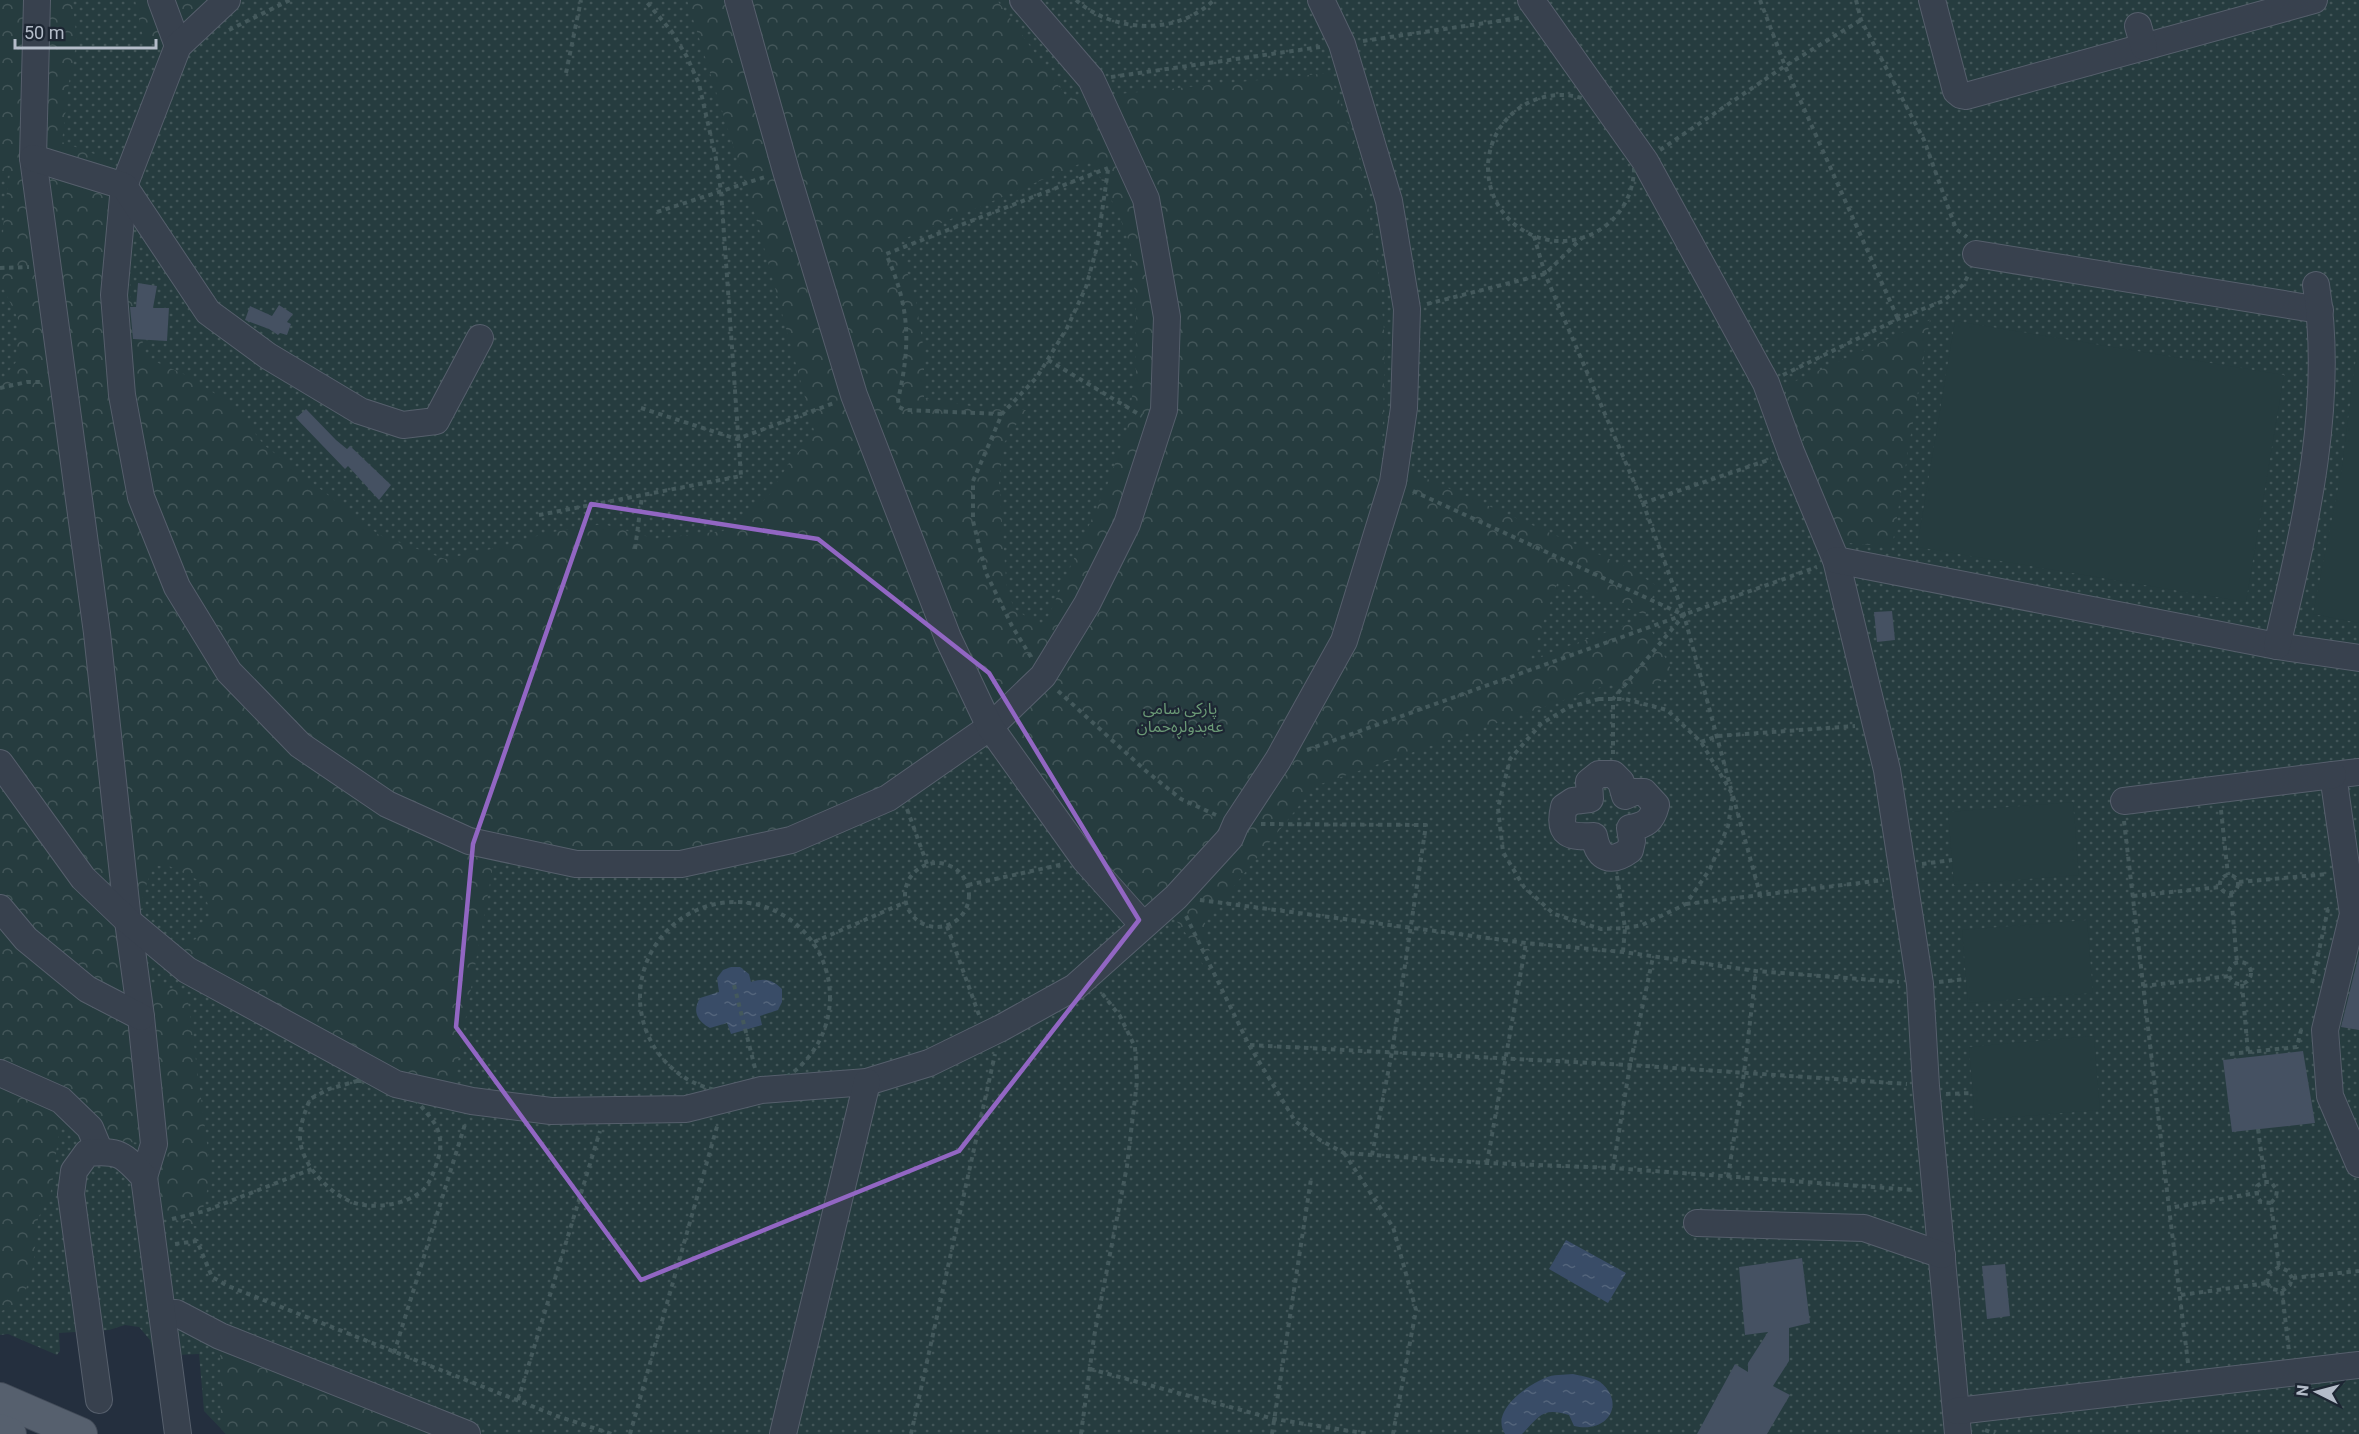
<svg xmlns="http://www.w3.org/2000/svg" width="2359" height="1434" viewBox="0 0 2359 1434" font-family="Roboto,'Noto Sans Arabic',sans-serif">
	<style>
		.grass { fill: url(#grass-dots) }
		.forest { fill: url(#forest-crowns); fill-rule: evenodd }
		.garden { fill: #263c3f }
		.water { fill: url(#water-ripples) }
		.building { fill: #455162 }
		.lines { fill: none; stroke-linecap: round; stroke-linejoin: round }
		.minor-casing { stroke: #565f6c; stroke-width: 28 }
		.major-casing { stroke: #414a57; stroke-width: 34 }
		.path { stroke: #44595c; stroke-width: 4; stroke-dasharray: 4.5 4.5; stroke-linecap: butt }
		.minor { stroke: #38414e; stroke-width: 26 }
		.major { stroke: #56606e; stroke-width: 32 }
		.marked { fill: none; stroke: #9266c3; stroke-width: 4.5; stroke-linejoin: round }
		.labels { text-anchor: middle; stroke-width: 4.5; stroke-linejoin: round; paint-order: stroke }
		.park-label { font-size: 16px; fill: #6b9a76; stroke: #1d2633 }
	</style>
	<defs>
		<pattern id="grass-dots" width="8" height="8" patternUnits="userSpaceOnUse" patternTransform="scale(1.5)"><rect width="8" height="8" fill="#263c3f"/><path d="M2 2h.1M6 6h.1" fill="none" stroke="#435659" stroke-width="1.8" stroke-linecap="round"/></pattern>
		<pattern id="forest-crowns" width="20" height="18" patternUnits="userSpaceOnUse" patternTransform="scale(1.5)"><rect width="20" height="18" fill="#263c3f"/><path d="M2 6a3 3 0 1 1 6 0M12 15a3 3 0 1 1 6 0" fill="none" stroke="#435659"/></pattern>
		<pattern id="water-ripples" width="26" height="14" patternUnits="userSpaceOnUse" patternTransform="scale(1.5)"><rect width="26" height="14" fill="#394c67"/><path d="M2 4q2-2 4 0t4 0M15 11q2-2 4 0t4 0" fill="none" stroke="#53647b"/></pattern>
	</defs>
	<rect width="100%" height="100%" fill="#242f3e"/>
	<path class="grass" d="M0 0H2359V1434H226L204 1411 199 1354 154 1356 150 1340 139 1327 125 1325 109 1330 59 1333 60 1351 57 1355 8 1334 0 1335Z"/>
	<g class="forest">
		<path d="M0 0H72L77 40 69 82 62 142 113 161 129 205 130 295 147 358 188 376 235 407 264 445 379 535 445 559 496 548 547 533 603 524 656 539 723 531 768 497 791 460 815 434 756 218 687 0H997L1068 99 1329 73 1358 150 1377 258 1385 340 1382 459 1625 566 1657 586 1645 615 1558 581 1530 660 1645 618 1671 669 1651 692 1610 684 1315 786 1205 922 1207 944 1212 956 1204 967C1194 945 1182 924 1164 908L1143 925 990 727 841 808 782 834 685 853 562 852 498 838 453 1089 403 1076 189 963 179 946 196 939 211 912 198 880 169 866H152L142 900 143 980 187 993 211 1173 199 1227 163 1216 154 1144 94 1139 60 1125 50 1197 38 1218 33 1267 23 1299 0 1312V382L16 362 18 319 0 281V240L3 235 4 210 10 174 0 172ZM1091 159 1119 215 1130 245 1136 305V371L1127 429 1108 483 1043 628 1015 609 1007 592 999 481 1004 443 1026 410 988 409 924 398V351L915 296 897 242Z"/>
		<path d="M135 0H227L178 46 152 3 162 46 144 42Z"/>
		<path d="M1930 320 1892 547 1839 542 1783 414 1787 385Z"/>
		<path d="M220 1336 475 1434H226L221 1429Z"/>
	</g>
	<g class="garden">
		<path d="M1955 321 2284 375 2246 602 1917 547Z"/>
		<path d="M2359 334V623L2313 614 2341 474Z"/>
		<path d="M2073 802 2079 875 1954 885 1948 812Z"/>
		<path d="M2087 920 2093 993 1968 1003 1962 930Z"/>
		<path d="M2094 1036 2100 1110 1975 1120 1969 1047Z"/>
	</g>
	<g class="water">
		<path d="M731 967H740L749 974 751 982C764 978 772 979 782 989V1002L778 1010 760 1016 762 1025 731 1034 727 1023 710 1028C697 1021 692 1011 700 998L719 992 717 978 723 970Z"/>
		<path d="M1566 1240 1626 1273 1608 1303 1549 1269Z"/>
		<path d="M1573 1374C1581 1376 1594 1378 1600 1382 1626 1402 1609 1434 1574 1426L1569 1415C1542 1407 1540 1416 1522 1434H1505C1490 1411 1526 1386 1545 1378 1553 1374 1564 1375 1573 1374Z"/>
	</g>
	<g class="building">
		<path d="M138 283 157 286 153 308H169L167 341 133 339 130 307H136Z"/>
		<path d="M279 305 293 314 287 322 291 324 287 335 280 333 278 335 269 329 245 320 250 306 272 316Z"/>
		<path d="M306 409 336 440 347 449 350 446 391 485 379 500 348 466 345 469 296 418Z"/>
		<path d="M1892 611 1895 640 1877 642 1874 612Z"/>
		<path d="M2359 954V1030L2341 1027Z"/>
		<path d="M2303 1051 2315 1123 2232 1132 2223 1060Z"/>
		<path d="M1802 1258 1810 1323 1789 1328V1361L1773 1386 1790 1395 1767 1434H1697L1735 1364 1748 1372V1363L1768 1332 1745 1335 1739 1267Z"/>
		<path d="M2005 1264 2010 1316 1987 1319 1982 1266Z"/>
	</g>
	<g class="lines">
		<defs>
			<g id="minor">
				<path d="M37 0 33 158 97 633 128 921 141 1017 154 1144 144 1177"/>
				<path d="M161 0 178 46"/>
				<path d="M227 0 178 46 124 186 114 295 122 395 141 497 177 587 229 672 300 745 387 804 469 841 576 864H681L791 840 888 798 990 727 1043 676 1087 604 1127 524 1164 410 1167 317 1146 199 1091 79 1023 0"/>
				<path d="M738 0 786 171 854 395 948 638 990 727 1085 860 1143 925"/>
				<path d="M1531 0 1645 161 1766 383 1791 452 1836 560 1887 770 1920 984 1926 1086 1958 1434"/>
				<path d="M1932 0 1956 91 1961 95 1966 96 2314 0"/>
				<path d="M2138 26 2144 47"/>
				<path d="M33 158 124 186 208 312 268 356 360 411 403 425 436 421 480 338"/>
				<path d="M1976 254 2320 310"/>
				<path d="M1836 560 2277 646 2359 658"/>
				<path d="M2277 646C2304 530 2335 405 2316 285"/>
				<path d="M0 763 83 878 128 921 187 970 396 1084 472 1101 551 1111 686 1109 761 1090 867 1082 929 1063 1001 1028 1075 987 1176 897 1230 838 1236 824 1278 760 1344 641 1393 482 1404 408 1407 309 1389 201 1342 44 1321 0"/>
				<path d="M2359 772 2333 775 2353 914 2325 1030 2330 1096 2359 1164"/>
				<path d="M1599 774H1613L1621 782 1625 796 1634 792H1644L1656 805C1652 821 1646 825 1630 828L1632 841 1630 850C1611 864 1598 859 1594 836 1570 837 1557 836 1564 807L1573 801 1590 799 1589 782Z"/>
				<path d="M2124 801 2333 775"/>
				<path d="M0 908 26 939 87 989 141 1017"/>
				<path d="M0 1073 61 1100 90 1128 100 1152"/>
				<path d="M1697 1223 1864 1228 1942 1255"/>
				<path d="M162 1313H176L220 1336 467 1434"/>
				<path d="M99 1400 71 1194 74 1171 87 1153C119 1150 123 1154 144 1177L178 1434"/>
				<path d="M1957 1411 2359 1365"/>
				<path d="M783 1434 867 1082"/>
			</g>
			<g id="major">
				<path d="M0 1399 81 1434"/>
				<path d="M0 1430 10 1434"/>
			</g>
		</defs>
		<use href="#minor" class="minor-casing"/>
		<use href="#major" class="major-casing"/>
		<g class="path">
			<path d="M1076 0C1113 33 1177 36 1214 0"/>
			<path d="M1760 0 1785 66 1898 319"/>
			<path d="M1856 0 1861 20 1924 140 1956 229 1967 237"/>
			<path d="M229 30 290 0"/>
			<path d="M1363 41 1519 18"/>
			<path d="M566 73 581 0"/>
			<path d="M1111 77 1320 47"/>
			<circle cx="1561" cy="168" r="73"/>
			<path d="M1660 150 1785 66 1861 20"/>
			<path d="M657 212 768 176"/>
			<path d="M1534 236 1545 274 1643 503 1684 615 1731 789"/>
			<path d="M0 268 29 267"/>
			<path d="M1427 304 1545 274 1582 238"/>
			<path d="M1048 360 1142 416"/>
			<path d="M1783 375 1898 319 1943 301 1963 285 1969 274"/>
			<path d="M0 388 27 382H44"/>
			<path d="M641 408 737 439 834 403"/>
			<path d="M1002 414 905 410 899 407 898 400C911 344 910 307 886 254L1108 168"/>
			<path d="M1413 491 1684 615 1613 699V754"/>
			<path d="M1643 503 1771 459"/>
			<path d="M539 515 741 476 721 191 716 159 699 84 687 57 672 32 645 0"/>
			<path d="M635 549 642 496"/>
			<path d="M1031 657 1012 626 986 573 973 521V481L1002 414 1037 377 1067 328 1086 287 1097 247 1108 170"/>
			<path d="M1058 691 1146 771 1181 799 1216 815"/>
			<path d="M1599 699H1625L1667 710 1701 742 1733 795 1728 826 1710 869 1686 904 1642 925 1625 928 1601 929 1554 914 1524 887 1503 852 1498 808 1510 759 1541 724 1569 707Z"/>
			<path d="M1701 742 1718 736 1855 726"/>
			<path d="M1307 750 1817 567"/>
			<path d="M1733 796 1760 894"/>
			<path d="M907 809 927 864"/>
			<path d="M2221 810 2228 875"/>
			<path d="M2124 821 2169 1208"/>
			<path d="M1261 824 1426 825 1392 1052 1372 1155"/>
			<circle cx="937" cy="895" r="32"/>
			<path d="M1922 864 1952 860"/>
			<circle cx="2229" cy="884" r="9"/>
			<path d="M1617 876 1625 928 1623 952"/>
			<path d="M2239 882 2328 874"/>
			<path d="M968 885 1064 864"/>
			<path d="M2231 893 2237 963"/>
			<path d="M2133 896 2220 887"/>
			<path d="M1200 900 1526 943 1623 952 1756 971 1899 982"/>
			<circle cx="735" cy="997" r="95"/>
			<path d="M1686 904 1884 880"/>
			<path d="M1186 916 1249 1045 1295 1121 1320 1140 1344 1153 1487 1163 1613 1168 1914 1190"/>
			<path d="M947 926 979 1015"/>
			<path d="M814 942 906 902"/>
			<circle cx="2240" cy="973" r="11"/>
			<path d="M1939 982 1966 979"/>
			<path d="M2312 983 2328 909H2331"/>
			<path d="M2242 984 2248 1053"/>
			<path d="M734 985 756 1072"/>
			<path d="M2143 986 2230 976"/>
			<path d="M1250 1045 1630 1065 1907 1084"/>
			<path d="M2230 1054 2297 1047 2302 1026"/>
			<path d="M357 1081C396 1081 405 1086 430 1117 440 1129 443 1143 438 1159 435 1169 430 1184 422 1191 405 1205 372 1210 352 1202 336 1196 324 1184 313 1171 307 1163 300 1149 300 1138 300 1124 305 1112 310 1099L329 1089Z"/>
			<path d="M1946 1094 1973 1093"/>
			<path d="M2258 1129 2265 1181"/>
			<path d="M1344 1153 1393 1227 1416 1310 1393 1434"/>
			<path d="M1487 1163 1526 943"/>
			<path d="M1613 1168 1630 1065 1653 957"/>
			<path d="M1728 1177 1744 1073 1756 971"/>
			<path d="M2271 1203 2261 1202 2257 1197V1186L2263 1182H2271L2277 1190 2276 1197 2271 1203 2279 1267"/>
			<path d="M172 1219 205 1211 312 1169"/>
			<path d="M175 1244 197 1241 212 1277 228 1286 557 1416 612 1434"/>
			<path d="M2267 1283 2272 1289 2282 1291 2290 1285 2292 1278 2359 1271"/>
			<path d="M2267 1283 2269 1273 2279 1267 2288 1271 2292 1278"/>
			<path d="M2282 1291 2289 1352"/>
			<path d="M2181 1295 2267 1283"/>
			<path d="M394 1353 466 1121"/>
			<path d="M2188 1363 2169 1208 2256 1193"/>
			<path d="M1090 1369 1274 1419 1369 1434"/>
			<path d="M518 1400 600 1131"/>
			<path d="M1985 1430 1995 1434"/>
			<path d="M630 1434 718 1123"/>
			<path d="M911 1434 995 1054"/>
			<path d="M1081 1434 1094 1337 1127 1166 1137 1081 1135 1047 1120 1016 1100 991"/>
			<path d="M1272 1434 1311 1179"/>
		</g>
		<use href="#minor" class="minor"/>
		<use href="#major" class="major"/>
	</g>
	<path class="marked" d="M591 504 818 539 989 673 1139 920 959 1151 641 1280 456 1027 473 844Z"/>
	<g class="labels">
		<g class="park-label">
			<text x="1180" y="714">پارکی سامی<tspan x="1180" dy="18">عەبدولڕەحمان</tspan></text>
		</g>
	</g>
	<g transform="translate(2317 1392) rotate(276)" stroke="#1d2633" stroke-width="4.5" paint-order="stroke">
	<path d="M0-4.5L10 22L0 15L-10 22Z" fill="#b4bcc9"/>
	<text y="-9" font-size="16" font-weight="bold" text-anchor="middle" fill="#b4bcc9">N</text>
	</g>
	<path d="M15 39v9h141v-9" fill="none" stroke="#b4bcc9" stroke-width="3"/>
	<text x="24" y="39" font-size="18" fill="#b4bcc9" stroke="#1d2633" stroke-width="4.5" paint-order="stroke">50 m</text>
</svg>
